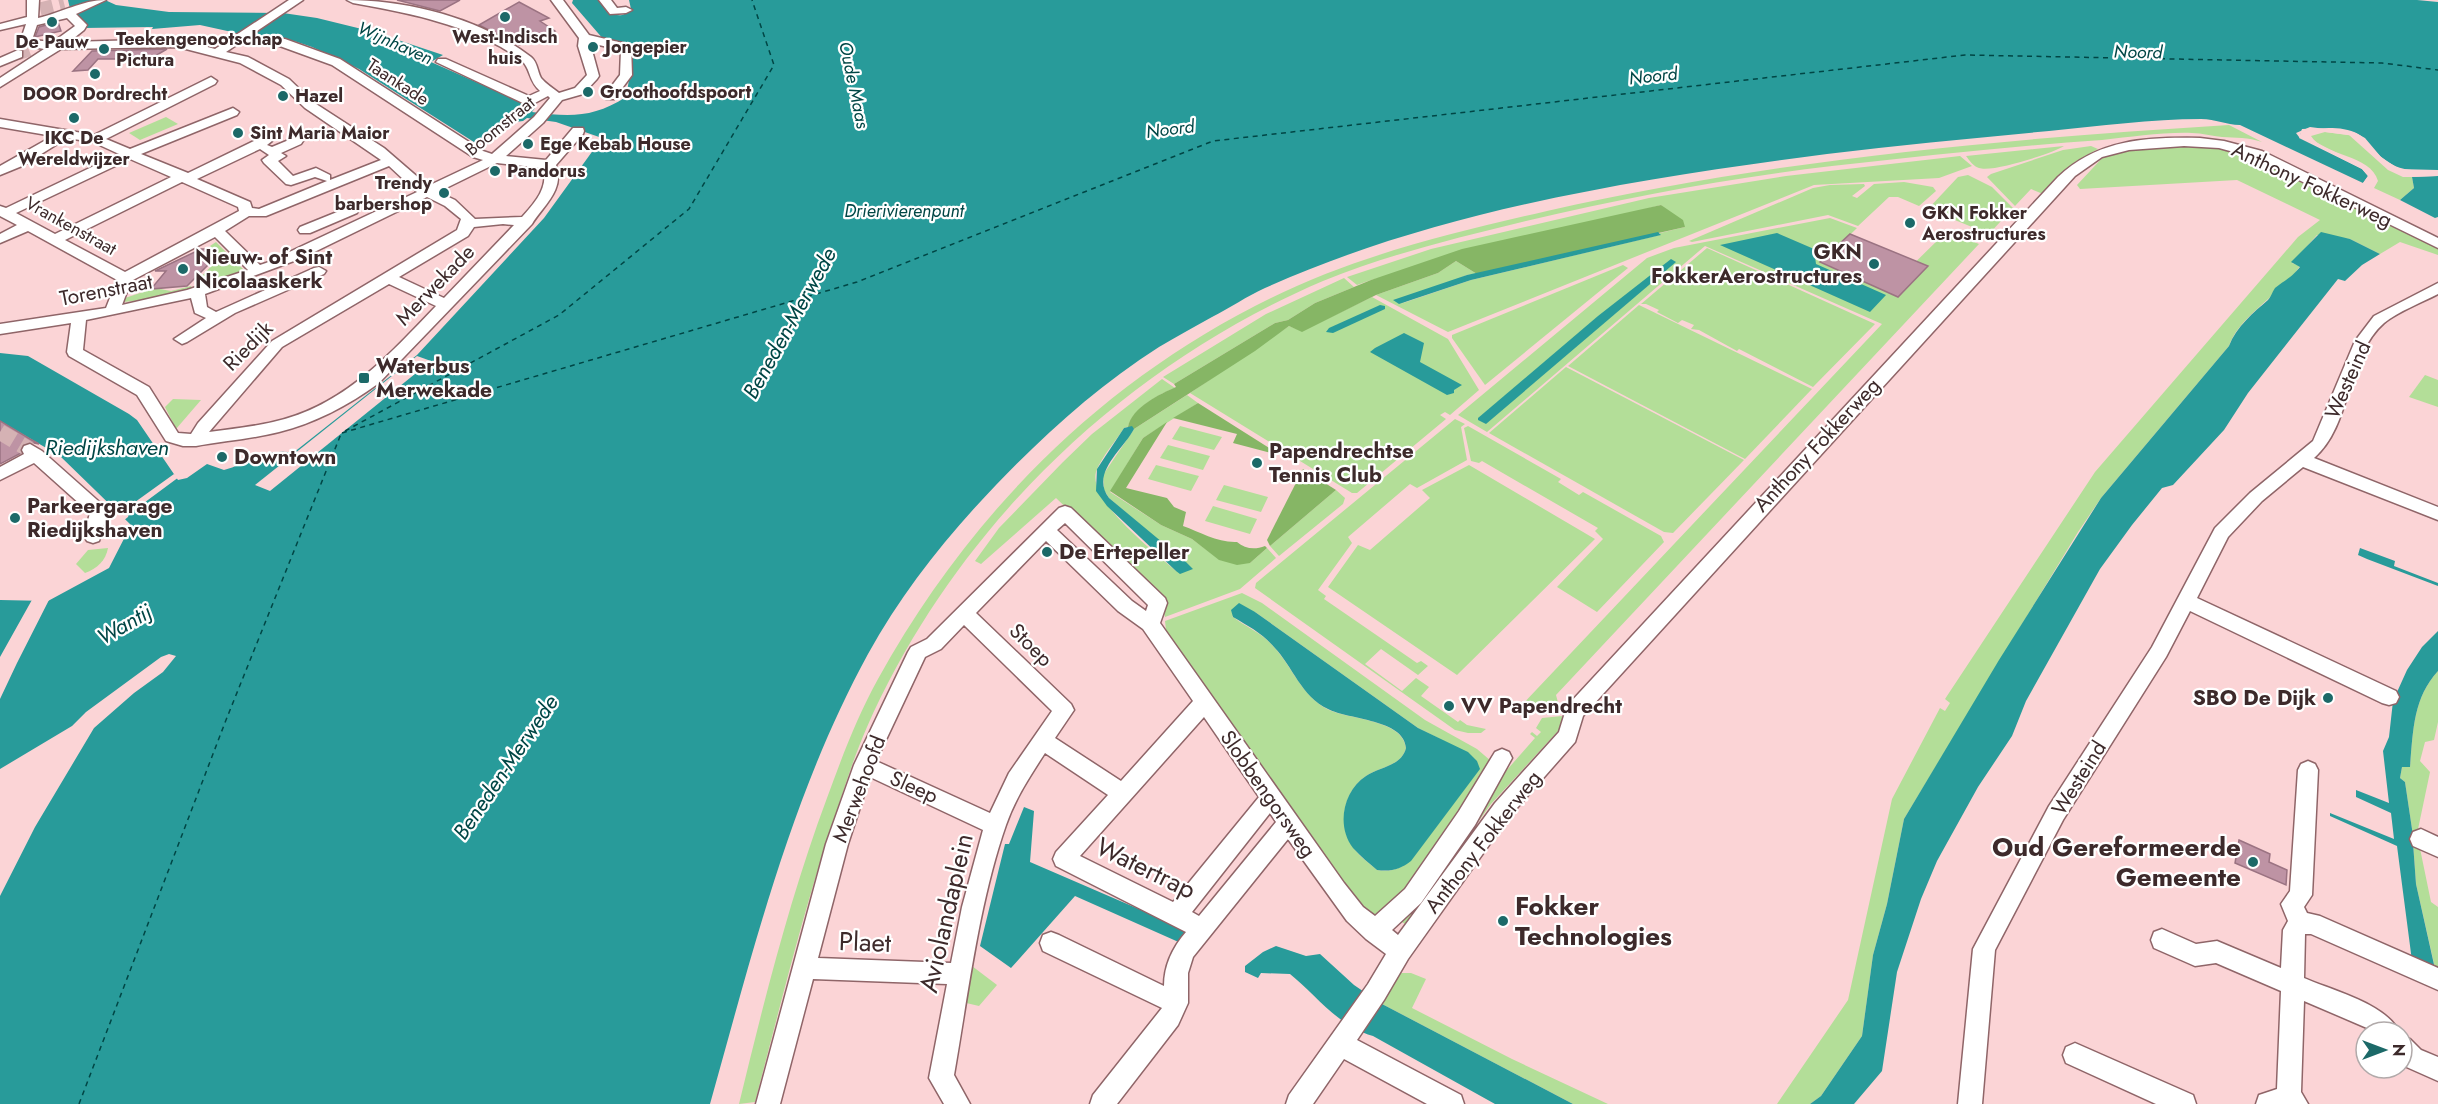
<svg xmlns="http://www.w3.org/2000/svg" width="2438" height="1104" viewBox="0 0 2438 1104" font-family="Jost,sans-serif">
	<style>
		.green { fill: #b3de98; fill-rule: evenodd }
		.forest { fill: #86b665 }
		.water { fill: #289b9a }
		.pier { fill: #fbd4d6 }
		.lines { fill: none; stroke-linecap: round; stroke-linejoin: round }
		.ferry { stroke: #004645; stroke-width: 1.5; stroke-dasharray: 5 4.5; stroke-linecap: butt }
		.building { fill: #be93a4; stroke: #9b7382; stroke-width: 1.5 }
		.minor-tunnel-far1 { stroke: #d5b2b4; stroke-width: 13; stroke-dasharray: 13 7; stroke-linecap: butt }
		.minor-tunnel { stroke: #d5b2b4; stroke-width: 16; stroke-dasharray: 16 8; stroke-linecap: butt }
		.minor-casing { stroke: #8f6568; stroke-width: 3 }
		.minor { fill: #fff; fill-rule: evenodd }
		.poi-dot { fill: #1c6968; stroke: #fff; stroke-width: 2 }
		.labels { text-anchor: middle; stroke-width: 4.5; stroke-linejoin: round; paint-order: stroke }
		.far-poi-label { font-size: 18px; font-weight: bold; fill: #3d2a2b; stroke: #fff; text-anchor: start }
		.far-water-label { font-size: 18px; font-style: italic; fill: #004645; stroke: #fff }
		.far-street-label { font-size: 18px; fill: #3d2a2b; stroke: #fff }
		.street-label { font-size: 21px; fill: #3d2a2b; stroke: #fff }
		.poi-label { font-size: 21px; font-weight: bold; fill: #3d2a2b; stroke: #fff; text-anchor: start }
		.water-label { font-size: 22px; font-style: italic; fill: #004645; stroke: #fff }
		.near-poi-label { font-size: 26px; font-weight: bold; fill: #3d2a2b; stroke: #fff; text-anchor: end }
		.near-street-label { font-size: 26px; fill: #3d2a2b; stroke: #fff }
	</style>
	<rect width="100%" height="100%" fill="#fbd4d6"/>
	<g class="green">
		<path d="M166 117 178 124 140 140 129 133Z"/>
		<path d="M2229 125 2262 142C2248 137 2236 138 2222 137 2212 136 2202 133 2192 133 2163 132 2132 137 2102 140 2012 146 1922 156 1832 166 1729 178 1627 197 1526 221 1457 238 1389 254 1323 281 1123 366 955 528 867 727 852 761 842 796 830 831 801 920 779 1011 755 1102L739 1104C764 1001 790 897 827 798 842 757 857 717 878 679 966 520 1092 390 1255 306 1347 258 1446 234 1547 211 1771 160 2000 139 2229 125Z"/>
		<path d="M2325 132 2349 135 2388 170 2403 177H2412L2414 188 2400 200 2374 188 2378 181C2371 154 2323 156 2311 136Z"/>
		<path d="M2064 146C2056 152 1993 173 1979 168 1974 167 1969 160 1966 156Z"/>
		<path d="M2091 146 2098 149 2075 162 2043 194 2031 189 2015 206 1987 177 1991 174 2063 150Z"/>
		<path d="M2193 146 2226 148 2247 154 2306 183 2321 198 2332 202 2351 204 2438 247V255L2400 242 2380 254 2350 239 2317 235 2292 263 2300 266 2290 280 2283 284C2266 304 2238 320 2229 346L2101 498 2078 532 1904 819 1887 904 1873 955 1862 1036 1821 1096 1810 1104H1777L1848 1000 1892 799 1940 708 1945 711 1950 703 1945 699 2095 472 2298 237 2320 220 2237 180 2080 189 2077 185 2105 155 2121 151Z"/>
		<path d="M1960 156 1972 166 1939 178 1814 185 1448 332 1376 295 1438 273 1456 261 1477 274 1467 275 1400 304 1471 280 1660 235V233L1685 227 1661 205 1371 280 1357 285 1347 277 1431 249 1649 198 1786 176Z"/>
		<path d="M1968 175 1992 187 2013 208 1989 234 1928 209 1958 177Z"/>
		<path d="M1904 182 1933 187 1936 191 1919 206 1898 197H1889L1858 226 1828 215 1692 242 1689 241 1813 188 1830 185 1864 184 1865 186 1852 196 1857 198 1874 184Z"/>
		<path d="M1830 218 1857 228 1821 263 1886 291 1944 234 1952 233 1979 244 1556 695 1560 710 1521 714 1519 708 1882 324 1705 246 1487 432 1458 415 1647 258 1674 248Z"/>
		<path d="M216 242 244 270 198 287 197 281 220 257 210 246Z"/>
		<path d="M1707 248 1875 324 1813 387 1739 349 1737 351 1699 330 1691 329 1694 325 1682 320 1678 323 1657 312 1659 310 1646 304H1641Z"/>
		<path d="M1623 265 1628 268 1485 385 1452 338V335Z"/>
		<path d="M1344 278 1354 287 1315 303 1288 320 1275 323 1174 384 1163 377 1266 314Z"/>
		<path d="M191 286 192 288 142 300 124 302 125 298 155 288 171 291Z"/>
		<path d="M1372 297 1448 339 1479 390 1450 415 1445 412 1440 415 1446 419 1357 493H1352L1190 393 1289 326 1302 331Z"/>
		<path d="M1639 305 1812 389 1745 459 1568 366Z"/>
		<path d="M1566 367 1744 460 1673 533 1664 532 1489 433Z"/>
		<path d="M2425 375 2438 380V407L2409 397Z"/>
		<path d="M1162 379 1175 388C1159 394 1132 409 1128 427L1124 428C1116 441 1101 457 1096 472 1088 501 1156 553 1176 571L1192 569 1109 498 1104 490 1103 475 1134 429 1187 395 1198 403 1143 438 1110 492 1161 525 1192 539 1220 560 1250 563 1267 548 1276 558 1240 589 1165 617 1161 599 1056 498 981 564 975 561 999 528 1063 462 1092 434Z"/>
		<path d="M173 399 201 400 176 429 165 407Z"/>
		<path d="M1455 419 1465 424 1461 427 1467 460 1417 488 1410 484 1348 537 1352 543 1318 590 1326 596 1324 599 1417 663 1421 661 1428 666 1418 675 1381 649 1365 664 1402 691 1416 678 1429 687 1421 696 1458 722 1460 720 1467 725 1486 729 1481 733H1468L1455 730 1255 588 1256 583Z"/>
		<path d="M1180 426 1222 437 1214 450 1172 439Z"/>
		<path d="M1468 426 1561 479 1558 482 1579 495 1583 492 1661 536 1664 542 1597 612 1557 587 1603 539 1595 531 1598 528 1482 461 1479 463 1471 461 1464 428Z"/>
		<path d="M1168 445 1210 456 1203 470 1160 458Z"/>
		<path d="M1156 465 1199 476 1191 491 1148 479Z"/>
		<path d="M1469 465 1595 539 1457 675 1328 587 1358 545 1370 550 1430 498 1422 490Z"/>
		<path d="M1224 485 1268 497 1261 512 1216 500Z"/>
		<path d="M1336 490 1345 498 1343 504 1279 556 1270 546Z"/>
		<path d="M1213 506 1257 519 1250 534 1205 521Z"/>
		<path d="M108 548C106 560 97 569 85 573L76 564 88 550Z"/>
		<path d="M1242 593 1262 603 1425 720 1477 749 1491 761 1487 774 1393 907 1369 917 1161 633 1166 630 1165 621ZM1255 612 1418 728 1438 738 1416 852C1408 867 1393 873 1377 870 1369 863 1359 856 1353 847 1337 826 1343 791 1366 776 1379 767 1402 766 1406 748 1403 719 1349 720 1327 709 1301 695 1292 666 1273 646 1261 632 1245 627 1232 616Z"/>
		<path d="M2438 671V722L2434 740 2425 742 2420 761 2430 772 2417 834 2431 902 2438 907V969L2435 968 2416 884 2412 829 2405 782 2400 778 2402 767H2410C2413 732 2413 698 2438 671Z"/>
		<path d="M1562 716 1563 721 1559 730 1491 804 1405 924 1396 918 1418 899 1506 771 1535 738 1530 734 1532 732 1537 736 1541 732 1536 728 1542 718Z"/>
		<path d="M968 963 997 985 979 1006 962 1002Z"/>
		<path d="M1400 973H1411L1426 979 1412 1008 1512 1059 1608 1104H1573L1382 1004Z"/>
	</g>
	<g class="forest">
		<path d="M1661 205 1683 220 1685 227 1477 274 1456 261 1438 273 1376 295 1302 332 1289 326 1255 351 1134 429 1128 427C1132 407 1160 394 1176 387L1174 384 1275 323 1288 320 1315 303 1371 280 1462 249Z"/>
		<path d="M1198 403 1274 451 1271 453 1233 443 1237 434 1173 418Z"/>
		<path d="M1167 422 1126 488 1167 498 1174 507 1186 512 1183 526C1200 532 1218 543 1237 542 1245 549 1255 550 1265 546L1267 548 1250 563 1237 565 1219 560 1192 539 1161 525 1110 491 1143 438Z"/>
		<path d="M1303 469 1336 490 1270 546 1267 540Z"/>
	</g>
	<g class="water">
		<path d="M68 0H105L116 5 169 12 283 13 317 18 374 32 443 55 431 62 535 108 532 112C570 117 593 118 626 97L633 57V46L604 40 572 3 573 0H599C609 11 618 23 631 9L629 0H2417L2438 2V170C2409 171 2395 172 2374 150 2368 144 2365 138 2358 134 2342 125 2319 129 2302 129L2299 138 2362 169 2368 176 2363 183 2240 125C2226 125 2216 119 2201 119 2151 119 2100 126 2049 131 1975 138 1901 145 1827 154 1641 178 1438 210 1265 288 1247 296 1230 308 1212 317 1194 327 1176 337 1159 347 1099 385 1045 434 996 485 947 536 902 592 868 654 791 795 753 951 710 1104H0V896L35 827 94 728 134 693 163 672 176 656 169 654 161 657 86 712 72 726 0 769V600L48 601 109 568 131 525 60 456 0 421V353L28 356 129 414 137 420 178 480 187 478 207 464 224 470C247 464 267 447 293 453L417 355 544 218 602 138 556 122 527 118 523 121 507 123 477 144 359 69 312 47 294 41 241 34 200 25 152 29 153 27 83 28 87 25 71 13Z"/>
		<path d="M2438 176V217L2435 218 2400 200 2414 188 2412 177Z"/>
		<path d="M1658 232 1661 235 1471 280 1399 304 1393 300 1467 275Z"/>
		<path d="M2321 232 2350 239 2380 254 2362 265 2345 281 2338 279 2248 393 2224 430 2173 485 2162 488 2132 525 2100 569 2026 701 2012 736 1978 787 1937 861 1921 899 1897 972 1882 1071 1854 1104H1810L1821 1096 1862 1036 1873 955 1887 904 1904 819 1999 660 2101 498 2229 346C2236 327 2254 312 2268 300 2271 297 2272 292 2275 288 2285 280 2291 278 2300 267L2291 262Z"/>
		<path d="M1777 233 1814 249 1816 264 1886 295 1870 312 1720 245Z"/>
		<path d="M1671 259 1676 262 1486 424 1478 420V418L1598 316Z"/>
		<path d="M1380 305 1385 306V309L1333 333 1326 332 1329 328Z"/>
		<path d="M1404 333 1424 343 1420 362 1462 385 1454 390V393L1447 395 1370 352 1375 348Z"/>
		<path d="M1132 426 1134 429C1123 450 1090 473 1109 498L1186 562 1193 569 1180 574 1176 571 1107 506 1096 491 1097 469 1124 428Z"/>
		<path d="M2360 548 2395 561 2394 566 2438 583V586L2367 559 2358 555Z"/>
		<path d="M1239 603 1255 612 1418 728 1468 752 1477 761 1480 769 1411 861C1401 869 1391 872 1377 870 1369 863 1360 856 1353 848 1336 826 1343 791 1366 776 1379 767 1402 766 1406 748 1404 719 1349 720 1328 709 1301 696 1293 667 1274 647 1262 633 1248 626 1233 617L1231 610Z"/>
		<path d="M2438 631V671C2413 698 2413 732 2410 767H2402L2400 778 2405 782 2412 829 2416 884 2435 969 2412 961 2397 846 2330 816V813L2394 839 2391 813 2356 797V790L2389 803 2383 751 2389 737 2393 701 2407 670 2422 647Z"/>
		<path d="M1024 807 1034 811 1030 862 1192 932 1183 944 1075 896 1011 968 980 946 1005 844H1009Z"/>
		<path d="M1276 946 1306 956 1320 954 1354 985 1382 1004 1573 1104H1495L1373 1036C1339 1027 1315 994 1290 974L1261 973 1258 978 1245 972V966L1263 952Z"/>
	</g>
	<g class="pier">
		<path d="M2310 127 2356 133 2365 138 2381 157 2399 169 2438 170V176L2409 177 2411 174 2398 172 2379 159 2362 140 2355 136 2310 130 2300 134 2364 167 2371 176 2366 184 2363 183 2368 176 2362 169 2299 137 2296 133Z"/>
		<path d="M417 356 431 361 270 491 255 485Z"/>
		<path d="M174 474 179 477 129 514 128 517 123 521 117 515Z"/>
		<path d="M51 596 17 663 0 699V657L33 598Z"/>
	</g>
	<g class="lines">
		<g class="ferry">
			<path d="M345 431 559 315 689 209 774 65 752 0"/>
			<path d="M342 433 857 282 1213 141 1965 55 2382 63 2438 70"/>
			<path d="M79 1104 226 720 341 434"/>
		</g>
	</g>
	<g class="building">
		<path d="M397 0H460L440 11Z"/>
		<path d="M519 2 549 18 540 21 555 31 519 45 479 25Z"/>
		<path d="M58 22 61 31 35 37 39 27Z"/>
		<path d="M167 49 150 59H98L88 70 73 71 92 51Z"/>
		<path d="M1850 234 1928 266 1898 297 1820 262Z"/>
		<path d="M201 249H208L216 257 187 286 151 289 166 271H155Z"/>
		<path d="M0 421 30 439 39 444 29 442 23 444 20 449 21 453 0 464Z"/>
		<path d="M2239 840 2270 854 2269 862 2287 870 2286 885 2235 863Z"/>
	</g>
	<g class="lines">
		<g class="minor-tunnel-far1">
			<path d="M40 9 64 3"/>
			<path d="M18 54 29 50"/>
		</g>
		<path class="minor-tunnel" d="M0 432 30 450"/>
		<defs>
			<g id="minor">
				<path d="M27 0H39L38 18C61 13 82 0 106 0L76 14 87 25 84 30 69 42 178 39 215 49 289 0H303L226 52 248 57 289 79 313 102 384 148 428 186 483 160 473 157 332 65 277 45V39H285L340 59 483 151 492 154 534 117 550 98 548 96 533 104H525L436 62 438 59H446L529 96 540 91C529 81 531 72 524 63 519 57 507 51 501 47 455 22 404 12 353 3L347 0C409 0 482 19 531 57 538 63 537 71 541 78 546 84 553 88 559 93L575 88 587 75 578 46 579 38 551 0H563L589 35 631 45 632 75 614 99H606L604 96 620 75 621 50 590 43 599 76 597 79 583 94 562 100 543 123 506 156 546 160 573 128H583L584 131 583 134 556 165C565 190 543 206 532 224L379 383C349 405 315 423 279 432 252 439 223 441 196 446H183L166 441 137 395 69 356 67 352 71 323 0 334V324L106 308 117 280 28 231 0 243V234L17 225 0 216V206L6 208 119 154 93 142 67 138 22 166 0 175V166L53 136 0 127V119L94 135 211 77 217 81 215 84 106 139 130 149 233 108 239 112 237 115 141 154 188 173 260 138H270L272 141 267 145 272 147 296 137 303 141 301 144 281 153 286 156 278 161 293 176 316 168 330 175V180L381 160 305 108 281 85 240 63 178 47 61 49 0 87V78L44 49 22 45 20 42 26 24 0 30V24L27 17ZM67 18 75 26 53 42 32 40 37 25ZM260 149 269 155 262 160 264 163 286 184 291 185 315 177 327 181 259 209 252 208 250 202 197 179ZM130 159 171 177 55 234 16 213ZM497 163 543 168C549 187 535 203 522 217L475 219 455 200 438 192ZM389 166 417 192 266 263 260 265 225 231 249 216H266ZM182 182 238 207 239 211 125 272 65 240ZM427 197 445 206 461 219 457 230 272 341 198 423 191 434 178 433 149 387 83 350 86 320 191 298 195 313 206 318 174 339 182 344 187 342 235 313 324 274 326 271 319 267 314 268 216 312 207 307 205 294 302 258ZM503 224 514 225 444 298 399 277 468 236 474 227ZM215 237 248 270 187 290 122 305 131 281ZM389 284 436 306C389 355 343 407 273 422 252 427 230 429 209 432L282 347Z"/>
				<path d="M599 0H611L617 8 626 7 632 10 626 13 610 14Z"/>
				<path d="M18 50 22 51V57L0 66V58Z"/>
				<path d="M2200 138 2224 141 2262 151 2438 238V248L2252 157 2219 148 2184 146 2129 150 2102 157 2075 176 1583 716 1575 742 1509 817 1408 959 1384 1000 1357 1040 1461 1095 1464 1104H1427L1344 1059 1313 1104H1286L1289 1095 1368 984 1386 954 1366 939 1347 921 1288 839 1193 957 1188 973V1003L1178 1025 1117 1104H1090L1093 1095 1162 1008 1043 951 1040 943 1043 935 1051 932 1059 935 1164 986C1164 965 1173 947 1186 932L1056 866 1053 859 1056 852 1108 795 1045 753C1030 776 1015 799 1006 825 979 902 968 995 954 1075L970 1104H944L929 1078 947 984 813 979 780 1104H756L826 844 854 765 908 652 911 647 927 639 1059 508 1065 506 1071 508 1165 598 1167 603 1160 623 1344 883 1363 907 1375 916 1405 889 1459 811 1495 752 1502 749 1509 752 1512 758 1475 825 1421 903 1392 930 1398 935 1495 803 1559 732 1567 706 2058 177C2098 139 2147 137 2200 138ZM1065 523 1148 605 1146 611 1132 601 1057 530ZM1046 541 1118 611 1143 629 1193 701 1121 781 1055 738 1074 710 1071 704 976 613ZM964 625 1052 711 1009 773 990 813 876 761 925 657 941 649ZM1204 717 1259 797 1173 902 1080 856ZM870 777 983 830 962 907 951 963 818 958 848 844ZM1270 813 1276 822 1199 916 1192 912Z"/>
				<path d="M352 206 359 210 357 213 310 233H300L298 230 300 227Z"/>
				<path d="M2438 283V294C2423 302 2397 312 2384 323 2346 356 2352 426 2314 458L2438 507V520L2303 467 2262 501 2228 537 2197 598 2396 691 2399 697 2396 703 2389 705 2382 703 2190 611 2166 657 2063 820 1995 950 1982 1104H1958L1973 949 2049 806 2152 647 2215 528 2250 493 2313 441 2355 341 2374 316Z"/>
				<path d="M30 444 42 451 105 507 108 511 99 541 93 543 87 541 84 536 90 513 34 463 0 480V467L24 454 22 450 24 446Z"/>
				<path d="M2308 761 2315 764 2318 770 2312 895 2304 907 2307 913 2320 916 2438 968V990L2311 934H2305L2304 978C2331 990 2387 1004 2399 1032H2370L2367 1028 2304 1001 2301 1092 2308 1104H2256L2259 1095 2277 1089 2281 991 2216 963 2195 966 2154 948 2151 940 2154 932 2162 929 2196 944 2217 941 2281 968 2283 930 2288 921 2281 904 2290 891 2298 770 2301 764Z"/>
				<path d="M2421 829 2438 837V857L2413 846 2410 839 2413 832Z"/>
				<path d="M2402 1035 2410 1039 2421 1050 2438 1057V1081L2402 1065Z"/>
				<path d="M2075 1043 2193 1095 2196 1104H2156L2066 1063 2063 1055 2066 1047Z"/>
			</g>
		</defs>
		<use href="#minor" class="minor-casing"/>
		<use href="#minor" class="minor"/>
	</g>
	<g class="poi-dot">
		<circle cx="505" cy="17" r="6"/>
		<circle cx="52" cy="22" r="6"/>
		<circle cx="593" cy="47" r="6"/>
		<circle cx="104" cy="49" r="6"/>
		<circle cx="95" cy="74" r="6"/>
		<circle cx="588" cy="92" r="6"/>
		<circle cx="283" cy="96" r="6"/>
		<circle cx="74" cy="118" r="6"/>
		<circle cx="238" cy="133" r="6"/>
		<circle cx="528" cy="144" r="6"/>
		<circle cx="495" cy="171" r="6"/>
		<circle cx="444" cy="193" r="6"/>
		<circle cx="1910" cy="223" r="6"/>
		<circle cx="1874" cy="264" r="6"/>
		<circle cx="183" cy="269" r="6"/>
		<rect x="358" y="372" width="12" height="12" rx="3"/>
		<circle cx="222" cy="457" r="6"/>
		<circle cx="1257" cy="463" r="6"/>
		<circle cx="15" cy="518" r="6"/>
		<circle cx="1047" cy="552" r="6"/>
		<circle cx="2328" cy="698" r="6"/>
		<circle cx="1449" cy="706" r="6"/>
		<circle cx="2253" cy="862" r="6"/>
		<circle cx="1503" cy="921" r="6"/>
	</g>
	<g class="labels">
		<g class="far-poi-label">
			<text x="505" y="43" text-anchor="middle">West-Indisch<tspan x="505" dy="21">huis</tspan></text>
			<text x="116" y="45">Teekengenootschap<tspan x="116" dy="21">Pictura</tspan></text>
			<text x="52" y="48" text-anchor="middle">De Pauw</text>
			<text x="605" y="53">Jongepier</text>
			<text x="600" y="98">Groothoofdspoort</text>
			<text x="95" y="100" text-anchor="middle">DOOR Dordrecht</text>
			<text x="295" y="102">Hazel</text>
			<text x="250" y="139">Sint Maria Maior</text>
			<text x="74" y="144" text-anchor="middle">IKC De<tspan x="74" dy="21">Wereldwijzer</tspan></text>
			<text x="540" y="150">Ege Kebab House</text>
			<text x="507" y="177">Pandorus</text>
			<text x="432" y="189" text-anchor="end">Trendy<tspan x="432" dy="21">barbershop</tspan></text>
			<text x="1922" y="219">GKN Fokker<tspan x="1922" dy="21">Aerostructures</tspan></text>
		</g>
		<g class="far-water-label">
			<text transform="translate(395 43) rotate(24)" y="6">Wijnhaven</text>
			<text transform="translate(2138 52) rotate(1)" y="6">Noord</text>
			<text transform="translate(1653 76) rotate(-6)" y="6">Noord</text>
			<text transform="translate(854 85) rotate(78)" y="6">Oude Maas</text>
			<text transform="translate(1170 129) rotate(-7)" y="6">Noord</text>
			<text x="904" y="217">Drierivierenpunt</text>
		</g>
		<g class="far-street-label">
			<text transform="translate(398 82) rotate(33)" y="6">Taankade</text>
			<text transform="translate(500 126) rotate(-39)" y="6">Boomstraat</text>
			<text transform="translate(71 226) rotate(29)" y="6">Vrankenstraat</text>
		</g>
		<g class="street-label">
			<text transform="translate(2312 185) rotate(25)" y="7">Anthony Fokkerweg</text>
			<text transform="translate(435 285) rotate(-46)" y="7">Merwekade</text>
			<text transform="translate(106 290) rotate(-11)" y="7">Torenstraat</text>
			<text transform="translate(248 346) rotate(-45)" y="7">Riedijk</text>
			<text transform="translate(2348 380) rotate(-66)" y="7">Westeind</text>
			<text transform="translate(1817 445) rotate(-47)" y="7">Anthony Fokkerweg</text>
			<text transform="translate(1031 645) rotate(45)" y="7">Stoep</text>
			<text transform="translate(2079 778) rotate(-58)" y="7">Westeind</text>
			<text transform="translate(914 787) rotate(24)" y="7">Sleep</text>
			<text transform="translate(859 789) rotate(-69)" y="7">Merwehoofd</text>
			<text transform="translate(1268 794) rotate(55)" y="7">Slobbengorsweg</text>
			<text transform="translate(1483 842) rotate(-52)" y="7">Anthony Fokkerweg</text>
		</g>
		<g class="poi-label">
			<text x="1862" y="259" text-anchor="end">GKN<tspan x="1862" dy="24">FokkerAerostructures</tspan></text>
			<text x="195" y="264">Nieuw- of Sint<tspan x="195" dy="24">Nicolaaskerk</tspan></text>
			<text x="376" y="373">Waterbus<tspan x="376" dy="24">Merwekade</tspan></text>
			<text x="1269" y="458">Papendrechtse<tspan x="1269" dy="24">Tennis Club</tspan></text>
			<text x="234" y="464">Downtown</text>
			<text x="27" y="513">Parkeergarage<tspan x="27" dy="24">Riedijkshaven</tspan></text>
			<text x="1059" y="559">De Ertepeller</text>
			<text x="2316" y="705" text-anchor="end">SBO De Dijk</text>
			<text x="1461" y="713">VV Papendrecht</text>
		</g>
		<g class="water-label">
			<text transform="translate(789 323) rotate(-61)" y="8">Beneden-Merwede</text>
			<text x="107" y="455">Riedijkshaven</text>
			<text transform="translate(124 624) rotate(-30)" y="8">Wantij</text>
			<text transform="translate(505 767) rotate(-56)" y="8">Beneden-Merwede</text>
		</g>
		<g class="near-poi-label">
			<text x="2241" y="856">Oud Gereformeerde<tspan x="2241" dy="30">Gemeente</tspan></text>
			<text x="1515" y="915" text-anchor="start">Fokker<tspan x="1515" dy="30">Technologies</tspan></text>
		</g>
		<g class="near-street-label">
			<text transform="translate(1146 868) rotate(26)" y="9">Watertrap</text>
			<text transform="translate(946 913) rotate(-77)" y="9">Aviolandaplein</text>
			<text transform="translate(865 942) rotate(2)" y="9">Plaet</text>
		</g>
	</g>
	<g transform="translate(2384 1050) rotate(90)"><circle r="28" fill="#ffffff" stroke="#b1aaaa" stroke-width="1.5"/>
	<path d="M0-4.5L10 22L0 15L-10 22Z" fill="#1c6968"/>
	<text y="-9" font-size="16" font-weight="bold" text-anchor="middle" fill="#3d2a2b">N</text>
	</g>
</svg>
